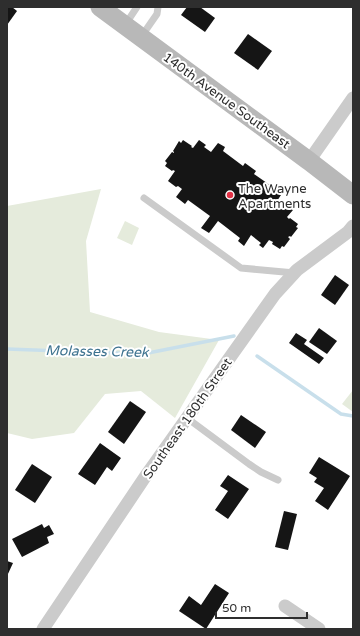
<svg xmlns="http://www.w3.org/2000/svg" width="360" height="636" viewBox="0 0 360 636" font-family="'Varela Round',sans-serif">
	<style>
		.green { fill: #e5ebdc }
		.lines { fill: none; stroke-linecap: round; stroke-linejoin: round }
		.stream { stroke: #c8dfeb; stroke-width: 3.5 }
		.building { fill: #151515 }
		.lane { stroke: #cbcbcb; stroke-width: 7 }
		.street { stroke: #cbcbcb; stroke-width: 13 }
		.secondary { stroke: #b8b8b8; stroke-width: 19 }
		.poi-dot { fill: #e33246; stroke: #fff; stroke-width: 1.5 }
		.labels { text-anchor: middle; stroke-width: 4; stroke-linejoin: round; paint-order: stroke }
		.street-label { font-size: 13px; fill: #2e2e2e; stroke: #fff }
		.poi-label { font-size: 13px; fill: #2e2e2e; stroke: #fff; text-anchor: start }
		.water-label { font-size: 14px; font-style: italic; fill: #3d728f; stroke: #fff }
	</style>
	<rect width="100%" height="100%" fill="#fff"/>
	<g class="green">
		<path d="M101 189 86 241 90 312 159 332 219 340 175 418 141 391 105 394 74 433 32 439 7 433V206Z"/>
		<path d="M125 221 139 228 132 245 117 238Z"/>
		<path d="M353 390V412L342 404Z"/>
	</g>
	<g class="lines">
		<g class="stream">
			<path d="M7 349 143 354 234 336"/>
			<path d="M257 356 341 414 353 416"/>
		</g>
	</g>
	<g class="building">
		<path d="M7 7H12L17 11 7 25Z"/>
		<path d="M187 7H200L215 18 205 32 181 15Z"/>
		<path d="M248 34 272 51 258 70 234 53Z"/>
		<path d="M183 140 192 146 191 147 193 148 199 140 206 145 204 147 211 152 218 143 225 147 223 151 243 166 245 163 256 171 254 174 277 190 278 188 283 192 277 201 285 206 286 205 293 210 287 217 289 219 290 218 298 224 296 227 298 228 291 237 290 236 288 237 290 239 284 247 282 246 280 249 272 244 273 242 269 240 263 248 259 245 261 243 251 235 244 246 238 241 240 238 218 221 209 233 201 228 210 216 188 200 185 204 176 197 182 189 178 186 176 187 168 181 175 171 173 170 172 171 165 166 167 163 165 161 172 152 174 153V152L173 151 179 141 181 143Z"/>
		<path d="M335 275 349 285 335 305 321 295Z"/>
		<path d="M319 328 337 341 327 354 309 342Z"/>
		<path d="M296 333 307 340 304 344 324 358 319 364 289 343Z"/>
		<path d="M130 401 146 412 124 444 108 432Z"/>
		<path d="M241 415 266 432 255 448 231 430Z"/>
		<path d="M100 443 121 458 112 471 107 467 95 485 78 474Z"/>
		<path d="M319 457 350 476 328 510 315 501 324 488 314 482 317 478 309 473Z"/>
		<path d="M32 464 52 477 35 503 15 490Z"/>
		<path d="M228 475 249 489 228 519 215 510 228 491 220 486Z"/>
		<path d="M284 511 297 514 288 550 275 547Z"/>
		<path d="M42 524 44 528 49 525 54 534 47 537 49 543 22 557 12 539Z"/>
		<path d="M7 561 13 563 7 576Z"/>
		<path d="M215 584 229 593 206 629 179 611 189 596 201 605Z"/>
	</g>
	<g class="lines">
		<g class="lane">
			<path d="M125 25 137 7"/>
			<path d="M141 37 157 14 158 7"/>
			<path d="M144 198 241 268 295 273"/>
			<path d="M187 418 249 464 261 472 278 480"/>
		</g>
		<g class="street">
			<path d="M309 161 353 98"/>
			<path d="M285 606 319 629"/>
			<path d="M43 629 145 477 275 294 297 270 348 232 353 226"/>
		</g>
		<path class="secondary" d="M100 7 309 161 353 195"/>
	</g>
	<circle class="poi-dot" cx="230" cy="195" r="4"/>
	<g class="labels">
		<g class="street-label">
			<text transform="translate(227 100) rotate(36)" y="5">140th Avenue Southeast</text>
			<text transform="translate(187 418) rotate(-55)" y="5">Southeast 180th Street</text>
		</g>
		<g class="poi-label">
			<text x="238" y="193">The Wayne<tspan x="238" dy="15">Apartments</tspan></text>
		</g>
		<g class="water-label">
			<text transform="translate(97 351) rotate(1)" y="5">Molasses Creek</text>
		</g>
	</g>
	<rect width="360" height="636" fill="none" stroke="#2e2e2e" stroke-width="16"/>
	<path d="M216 612v6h91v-6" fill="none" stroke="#2e2e2e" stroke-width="2"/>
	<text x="222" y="612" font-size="12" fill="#2e2e2e" stroke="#ffffff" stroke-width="3" paint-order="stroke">50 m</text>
</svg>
